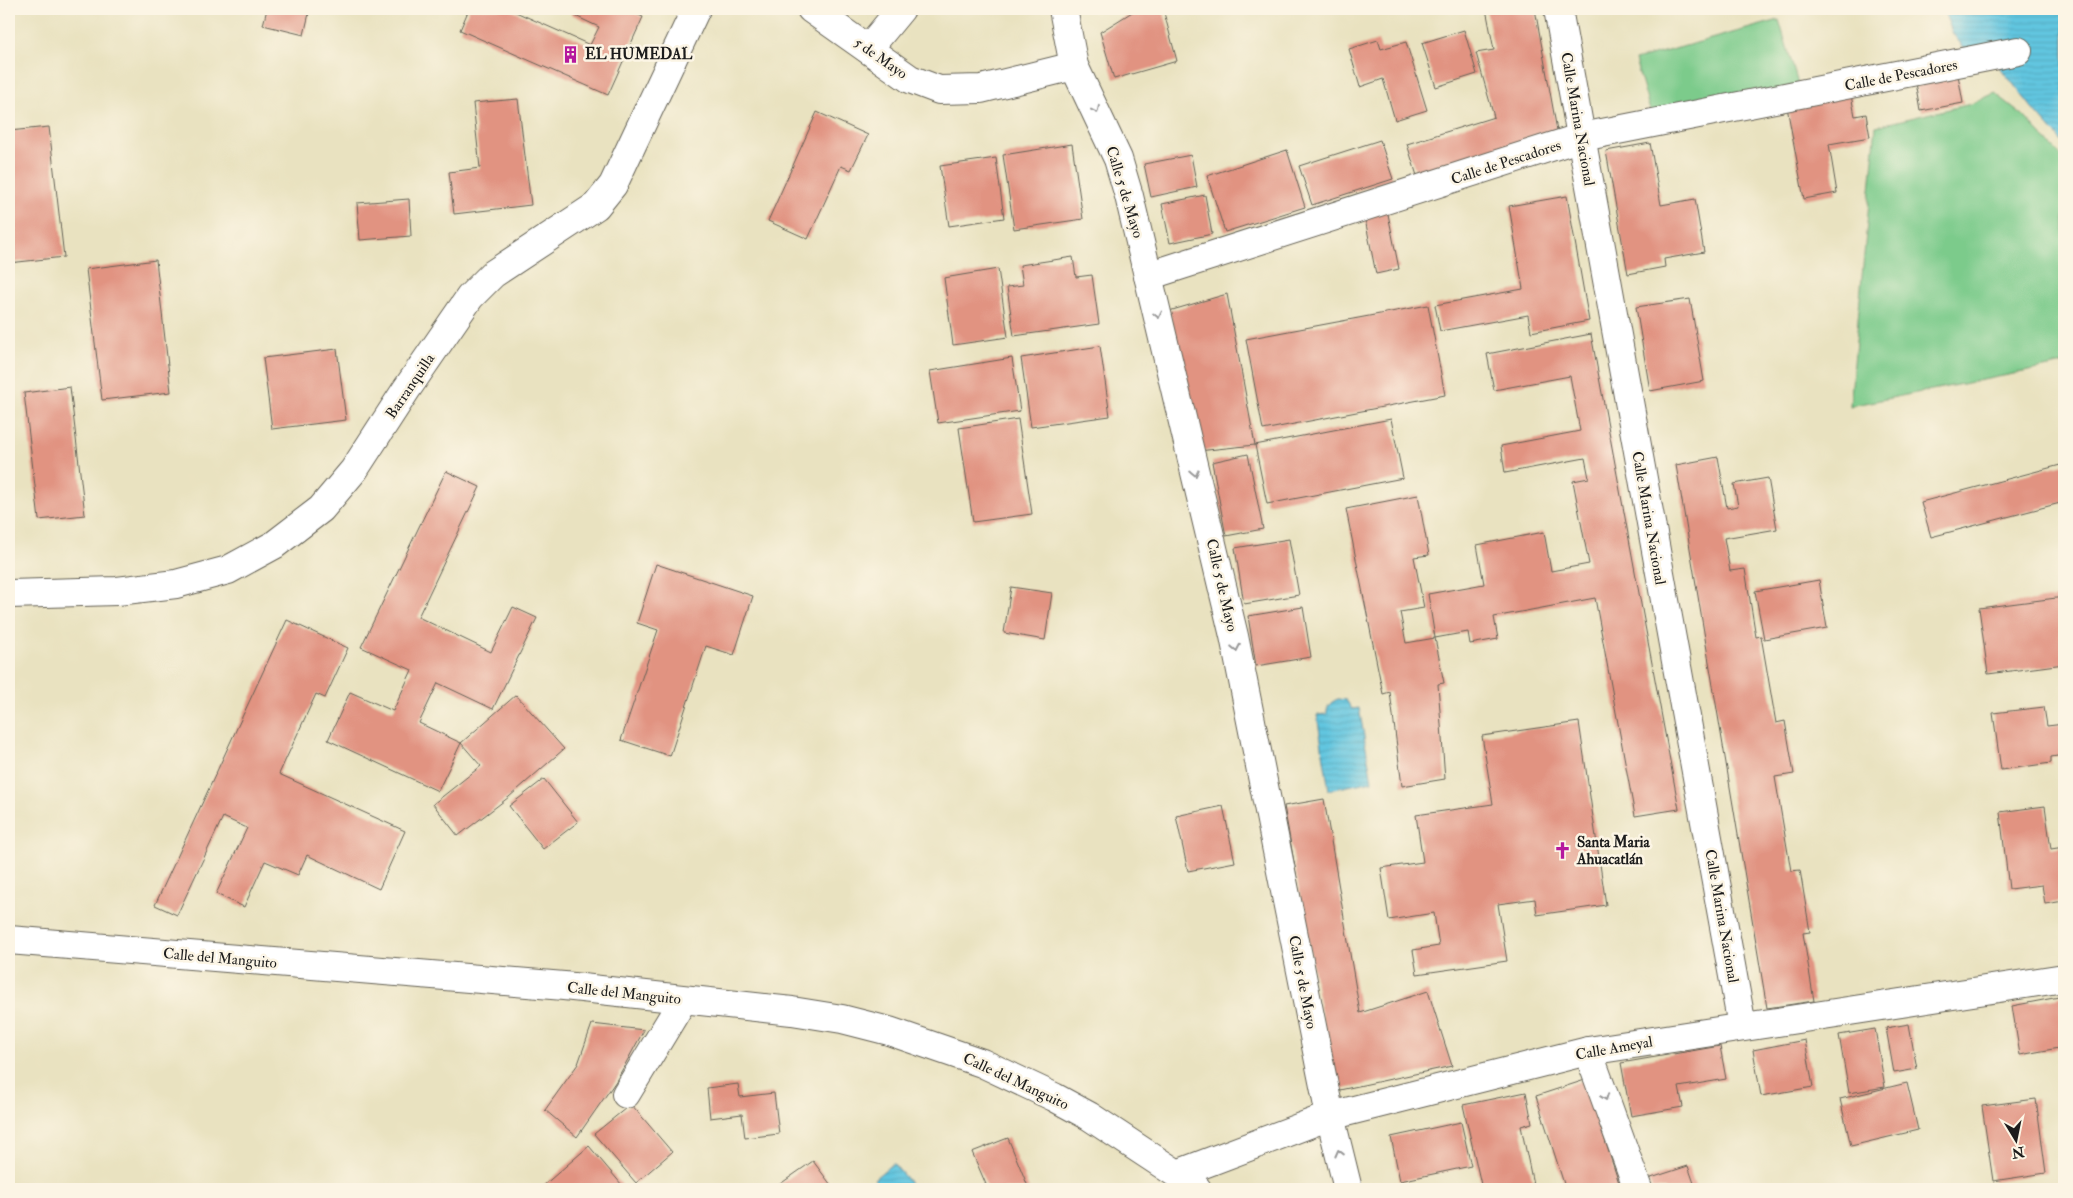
<svg xmlns="http://www.w3.org/2000/svg" width="2073" height="1198" viewBox="0 0 2073 1198" font-family="'IM FELL Double Pica',serif">
	<style>
		.grass { fill: #7ccb8b; stroke: #4c7454 }
		.water { fill: url(#water-rules); stroke: #3f717e }
		.building { fill: #e19381 }
		.lines { fill: none; stroke-linecap: round; stroke-linejoin: round }
		.minor-casing { stroke: #646155; stroke-width: 30 }
		.major-casing { stroke: #646155; stroke-width: 30 }
		.minor { stroke: #fff; stroke-width: 28 }
		.major { stroke: #fff; stroke-width: 28 }
		.oneway { stroke: #999 }
		.labels { text-anchor: middle; stroke-width: 5; stroke-linejoin: round; paint-order: stroke }
		.poi-label { font-size: 15px; font-weight: bold; fill: #1c1c1c; stroke: #fcf5e5; text-anchor: start }
		.street-label { font-size: 15px; fill: #1c1c1c; stroke: #fcf5e5 }
	</style>
	<defs>
		<pattern id="water-rules" width="6" height="5" patternUnits="userSpaceOnUse" patternTransform="scale(1.25)"><rect width="6" height="5" fill="#62c6e0"/><path d="M0 2.5h6" fill="none" stroke="#54aac0"/></pattern>
	</defs>
	<rect width="100%" height="100%" fill="#fcf5e5"/>
	<filter id="ink" filterUnits="userSpaceOnUse"><feTurbulence type="fractalNoise" baseFrequency=".02" numOctaves="2"/><feDisplacementMap in="SourceGraphic" scale="10" xChannelSelector="R" yChannelSelector="G"/><feConvolveMatrix kernelMatrix="1 2 1 2 8 2 1 2 1" color-interpolation-filters="sRGB"/></filter>
	<filter id="wash" filterUnits="userSpaceOnUse"><feTurbulence type="fractalNoise" baseFrequency=".0096" numOctaves="4" result="noise"/><feDisplacementMap in="SourceGraphic" scale="20" xChannelSelector="R" yChannelSelector="G"/><feGaussianBlur stdDeviation="1.12" result="paint"/><feColorMatrix in="noise" values="0 0 0 0 0 0 0 0 0 0 0 0 0 0 0 0 0 1.4 0 .05"/><feComposite in="paint" operator="in"/></filter>
	<g filter="url(#wash)">
		<rect width="100%" height="100%" fill="#e9e2c0"/>
		<g class="grass">
			<path d="M1779 20 1798 84 1654 124 1635 60Z"/>
			<path d="M1995 93 2023 115 2064 159V364L1850 406 1876 126 1971 104Z"/>
		</g>
		<g class="water">
			<path d="M1943 9H2064V144L2033 109 1999 66 1965 49 1953 34Z"/>
			<path d="M1338 699 1346 700 1352 709 1359 708 1372 781 1329 790 1317 715 1327 714C1326 706 1331 702 1338 699Z"/>
			<path d="M893 1163 915 1189H883L874 1179Z"/>
		</g>
		<g id="blocks">
			<g class="building">
				<path d="M267 9H310L304 35 263 25Z"/>
				<path d="M469 9H509L590 45 599 27 571 14 573 9H625L643 17 608 95 460 30Z"/>
				<path d="M1137 9H1163L1177 61 1114 79 1100 32Z"/>
				<path d="M1486 9H1535L1558 136 1418 179 1407 144 1494 117 1476 53 1494 50Z"/>
				<path d="M1464 30 1477 74 1436 87 1422 43Z"/>
				<path d="M1378 40 1381 49 1406 42 1427 110 1395 120 1383 79 1360 87 1349 49Z"/>
				<path d="M1957 69 1963 103 1921 111 1915 77Z"/>
				<path d="M1851 95 1855 116 1866 114 1870 137 1829 144 1837 193 1804 199 1787 107Z"/>
				<path d="M518 99 531 205 454 214 449 172 480 168 473 103Z"/>
				<path d="M817 112 868 135 851 170 841 166 808 239 768 221Z"/>
				<path d="M49 127 64 257 9 263V131Z"/>
				<path d="M1380 140 1393 179 1312 205 1299 166Z"/>
				<path d="M1650 143 1661 205 1695 199 1704 252 1664 259 1665 267 1628 274 1606 151Z"/>
				<path d="M1072 144 1083 219 1014 229 1003 155Z"/>
				<path d="M1287 150 1305 207 1225 232 1207 176Z"/>
				<path d="M1191 155 1197 187 1151 197 1144 164Z"/>
				<path d="M996 158 1004 218 949 226 940 166Z"/>
				<path d="M1205 195 1212 234 1170 243 1162 204Z"/>
				<path d="M1567 196 1589 321 1531 332 1528 315 1440 331 1435 305 1523 289 1509 206Z"/>
				<path d="M409 199 411 236 360 240 357 203Z"/>
				<path d="M1387 209 1399 269 1376 274 1364 214Z"/>
				<path d="M1073 257 1076 277 1092 275 1099 324 1014 336 1007 287 1023 285 1020 265Z"/>
				<path d="M156 260 171 392 102 400 86 269Z"/>
				<path d="M998 269 1008 337 953 345 944 278Z"/>
				<path d="M1227 294 1255 445 1198 451 1169 311Z"/>
				<path d="M1690 299 1704 381 1650 391 1636 307Z"/>
				<path d="M1428 305 1445 395 1263 430 1246 339Z"/>
				<path d="M1591 334 1679 809 1635 816 1595 598 1494 617 1498 639 1470 644 1468 632 1435 638 1428 594 1484 584 1477 545 1544 532 1551 571 1589 564 1573 481 1589 478 1585 458 1505 473 1501 446 1580 431 1570 376 1494 390 1487 354Z"/>
				<path d="M1100 346 1110 416 1031 427 1021 358Z"/>
				<path d="M337 349 346 420 272 429 263 358Z"/>
				<path d="M1012 358 1020 411 938 423 930 371Z"/>
				<path d="M70 387 85 515 39 520 24 393Z"/>
				<path d="M1018 419 1032 514 973 522 959 428Z"/>
				<path d="M1391 419 1403 478 1267 504 1255 445Z"/>
				<path d="M1248 454 1263 529 1226 536 1212 462Z"/>
				<path d="M1718 457 1727 508 1738 506 1734 484 1768 478 1777 529 1724 538 1730 571 1745 569 1756 637 1761 636 1776 723 1785 721 1794 774 1775 777 1791 871 1800 870 1810 932 1803 933 1814 1001 1767 1008 1676 465Z"/>
				<path d="M2064 464V502L1931 537 1921 502Z"/>
				<path d="M446 471 480 487 418 617 491 652 513 607 537 618 493 709 438 683 419 723 461 743 438 791 328 740 350 692 393 711 412 670 361 647Z"/>
				<path d="M1418 495 1429 555 1414 557 1424 608 1400 612 1406 643 1435 638 1444 683 1438 684 1445 779 1402 786 1390 692 1383 694 1346 509Z"/>
				<path d="M1289 539 1299 595 1244 604 1235 548Z"/>
				<path d="M656 564 753 596 734 655 706 646 670 756 621 740 658 630 637 623Z"/>
				<path d="M1819 580 1827 628 1764 639 1755 591Z"/>
				<path d="M1011 587 1052 593 1045 640 1004 633Z"/>
				<path d="M2064 597V664L1988 674 1979 608Z"/>
				<path d="M1303 607 1311 657 1256 666 1248 616Z"/>
				<path d="M287 620 348 648 325 698 316 694 279 774 405 831 379 889 307 855 298 875 265 861 244 907 216 894 247 828 223 817 177 915 155 905Z"/>
				<path d="M516 695 564 749 509 797 458 836 433 804 481 766 461 743Z"/>
				<path d="M2044 707 2047 726 2064 724V755L2051 757V763L2001 770 1993 713Z"/>
				<path d="M1579 722 1606 905 1537 915 1535 899 1498 904 1507 961 1417 974 1413 950 1439 946 1434 913 1389 920 1381 868 1423 862 1416 815 1493 804 1482 736Z"/>
				<path d="M544 779 578 822 543 849 509 806Z"/>
				<path d="M1324 799 1360 1013 1428 991 1452 1066 1335 1091 1284 806Z"/>
				<path d="M1223 806 1235 862 1188 871 1176 816Z"/>
				<path d="M2045 806 2051 849 2064 847V901L2045 904 2042 885 2009 889 2000 812Z"/>
				<path d="M2064 996V1047L2020 1055 2012 1006Z"/>
				<path d="M592 1024 644 1030 616 1081 577 1137 545 1110 578 1064Z"/>
				<path d="M1909 1024 1917 1069 1894 1073 1886 1028Z"/>
				<path d="M1875 1029 1885 1087 1849 1093 1839 1035Z"/>
				<path d="M1805 1040 1813 1087 1761 1096 1753 1050Z"/>
				<path d="M1720 1046 1726 1079 1679 1087 1683 1107 1631 1116 1621 1063Z"/>
				<path d="M1585 1080 1621 1189H1559L1565 1187 1536 1096Z"/>
				<path d="M1907 1083 1918 1130 1851 1146 1840 1099Z"/>
				<path d="M738 1084 740 1097 774 1093 779 1134 745 1138 742 1114 710 1118 707 1088Z"/>
				<path d="M1526 1092 1532 1123 1521 1126 1534 1189H1482L1463 1105Z"/>
				<path d="M2036 1099 2046 1173 1993 1181 1982 1106Z"/>
				<path d="M631 1104 672 1152 636 1183 594 1134Z"/>
				<path d="M1461 1122 1471 1166 1400 1181 1391 1137Z"/>
				<path d="M1008 1138 1029 1189H988L972 1152Z"/>
				<path d="M589 1146 622 1185 618 1189H546L543 1186Z"/>
				<path d="M813 1161 834 1189H773Z"/>
				<path d="M1688 1166 1696 1189H1652L1648 1179Z"/>
			</g>
		</g>
	</g>
	<g filter="url(#ink)">
		<use href="#blocks" fill-opacity="0" stroke="#646155" stroke-width="1"/>
		<g class="lines">
			<defs>
				<g id="minor">
					<path d="M811 9 910 79 939 90 981 89 1074 66"/>
					<path d="M1063 9 1074 66 1118 159 1129 196 1234 636 1330 1116 1348 1189"/>
					<path d="M1558 9 1742 1026"/>
					<path d="M868 49 901 9"/>
					<path d="M1148 276 1582 137 2018 51"/>
					<path d="M9 594 117 591 176 584 228 570 274 545 321 509 354 470 406 390 470 297 493 274 596 206 613 185 696 9"/>
					<path d="M1588 1051 1638 1189"/>
					<path d="M626 1094 683 1000"/>
					<path d="M1177 1174 1197 1189"/>
				</g>
				<path id="major" d="M9 940 564 986 792 1011 842 1019 889 1031 982 1063 1054 1097 1089 1116 1177 1174 1330 1116 1588 1051 2064 978"/>
			</defs>
			<use href="#minor" class="minor-casing"/>
			<use href="#major" class="major-casing"/>
			<use href="#minor" class="minor"/>
			<use href="#major" class="major"/>
		</g>
		<defs><path id="oneway-chevron" d="M-2-3.5L2.5 0L-2 3.5" fill="none" stroke-width="1.6" stroke-linecap="round" stroke-linejoin="round" transform="scale(1.25)"/></defs>
		<g class="oneway">
			<use href="#oneway-chevron" transform="translate(1096 110) rotate(65)"/>
			<use href="#oneway-chevron" transform="translate(1158 315) rotate(77)"/>
			<use href="#oneway-chevron" transform="translate(1195 473) rotate(77)"/>
			<use href="#oneway-chevron" transform="translate(1236 648) rotate(79)"/>
			<use href="#oneway-chevron" transform="translate(1605 1097) rotate(70)"/>
			<use href="#oneway-chevron" transform="translate(1339 1153) rotate(-104)"/>
		</g>
	</g>
	<defs>
		<symbol id="building-bare" viewBox="-9 -9 18 18"><path d="M-4-6H4V6H1V3H-1V6H-4ZM-2.5-4.3h1.7v1.8h-1.7ZM.8-4.3h1.7v1.8H.8ZM-2.5-1h1.7V.8h-1.7ZM.8-1h1.7V.8H.8Z" fill="#b5179e" stroke="#fcf5e5" stroke-width="2.5" paint-order="stroke"/></symbol>
		<symbol id="church-bare" viewBox="-9 -9 18 18"><path d="M-1.2-6h2.4v3.5h3.3v2.4h-3.3V6h-2.4V-.1h-3.3v-2.4h3.3Z" fill="#b5179e" stroke="#fcf5e5" stroke-width="2.5" paint-order="stroke"/></symbol>
	</defs>
	<g fill-rule="evenodd">
		<use href="#building-bare" x="558" y="42" width="25" height="25"/>
		<use href="#church-bare" x="1550" y="838" width="25" height="25"/>
	</g>
	<g class="labels">
		<g class="poi-label">
			<text x="585" y="59">EL HUMEDAL</text>
			<text x="1577" y="847">Santa Maria<tspan x="1577" dy="17">Ahuacatlán</tspan></text>
		</g>
		<g class="street-label">
			<text transform="translate(881 58) rotate(35)" y="5">5 de Mayo</text>
			<text transform="translate(1901 75) rotate(-11)" y="5">Calle de Pescadores</text>
			<text transform="translate(1578 119) rotate(80)" y="5">Calle Marina Nacional</text>
			<text transform="translate(1506 162) rotate(-18)" y="5">Calle de Pescadores</text>
			<text transform="translate(1125 192) rotate(73)" y="5">Calle 5 de Mayo</text>
			<text transform="translate(410 386) rotate(-56)" y="5">Barranquilla</text>
			<text transform="translate(1649 518) rotate(80)" y="5">Calle Marina Nacional</text>
			<text transform="translate(1222 585) rotate(77)" y="5">Calle 5 de Mayo</text>
			<text transform="translate(1722 916) rotate(80)" y="5">Calle Marina Nacional</text>
			<text transform="translate(220 958) rotate(5)" y="5">Calle del Manguito</text>
			<text transform="translate(1303 982) rotate(79)" y="5">Calle 5 de Mayo</text>
			<text transform="translate(624 993) rotate(6)" y="5">Calle del Manguito</text>
			<text transform="translate(1614 1048) rotate(-10)" y="5">Calle Ameyal</text>
			<text transform="translate(1016 1081) rotate(25)" y="5">Calle del Manguito</text>
		</g>
	</g>
	<rect width="2073" height="1198" fill="none" stroke="#fcf5e5" stroke-width="30"/>
	<g transform="translate(2016 1140) rotate(170)" stroke="#fcf5e5" stroke-width="4" paint-order="stroke">
	<path d="M0-4L9 19L0 12L-9 19Z" fill="#1c1c1c"/>
	<text y="-8" font-size="14" font-weight="bold" text-anchor="middle" fill="#1c1c1c">N</text>
	</g>
</svg>
